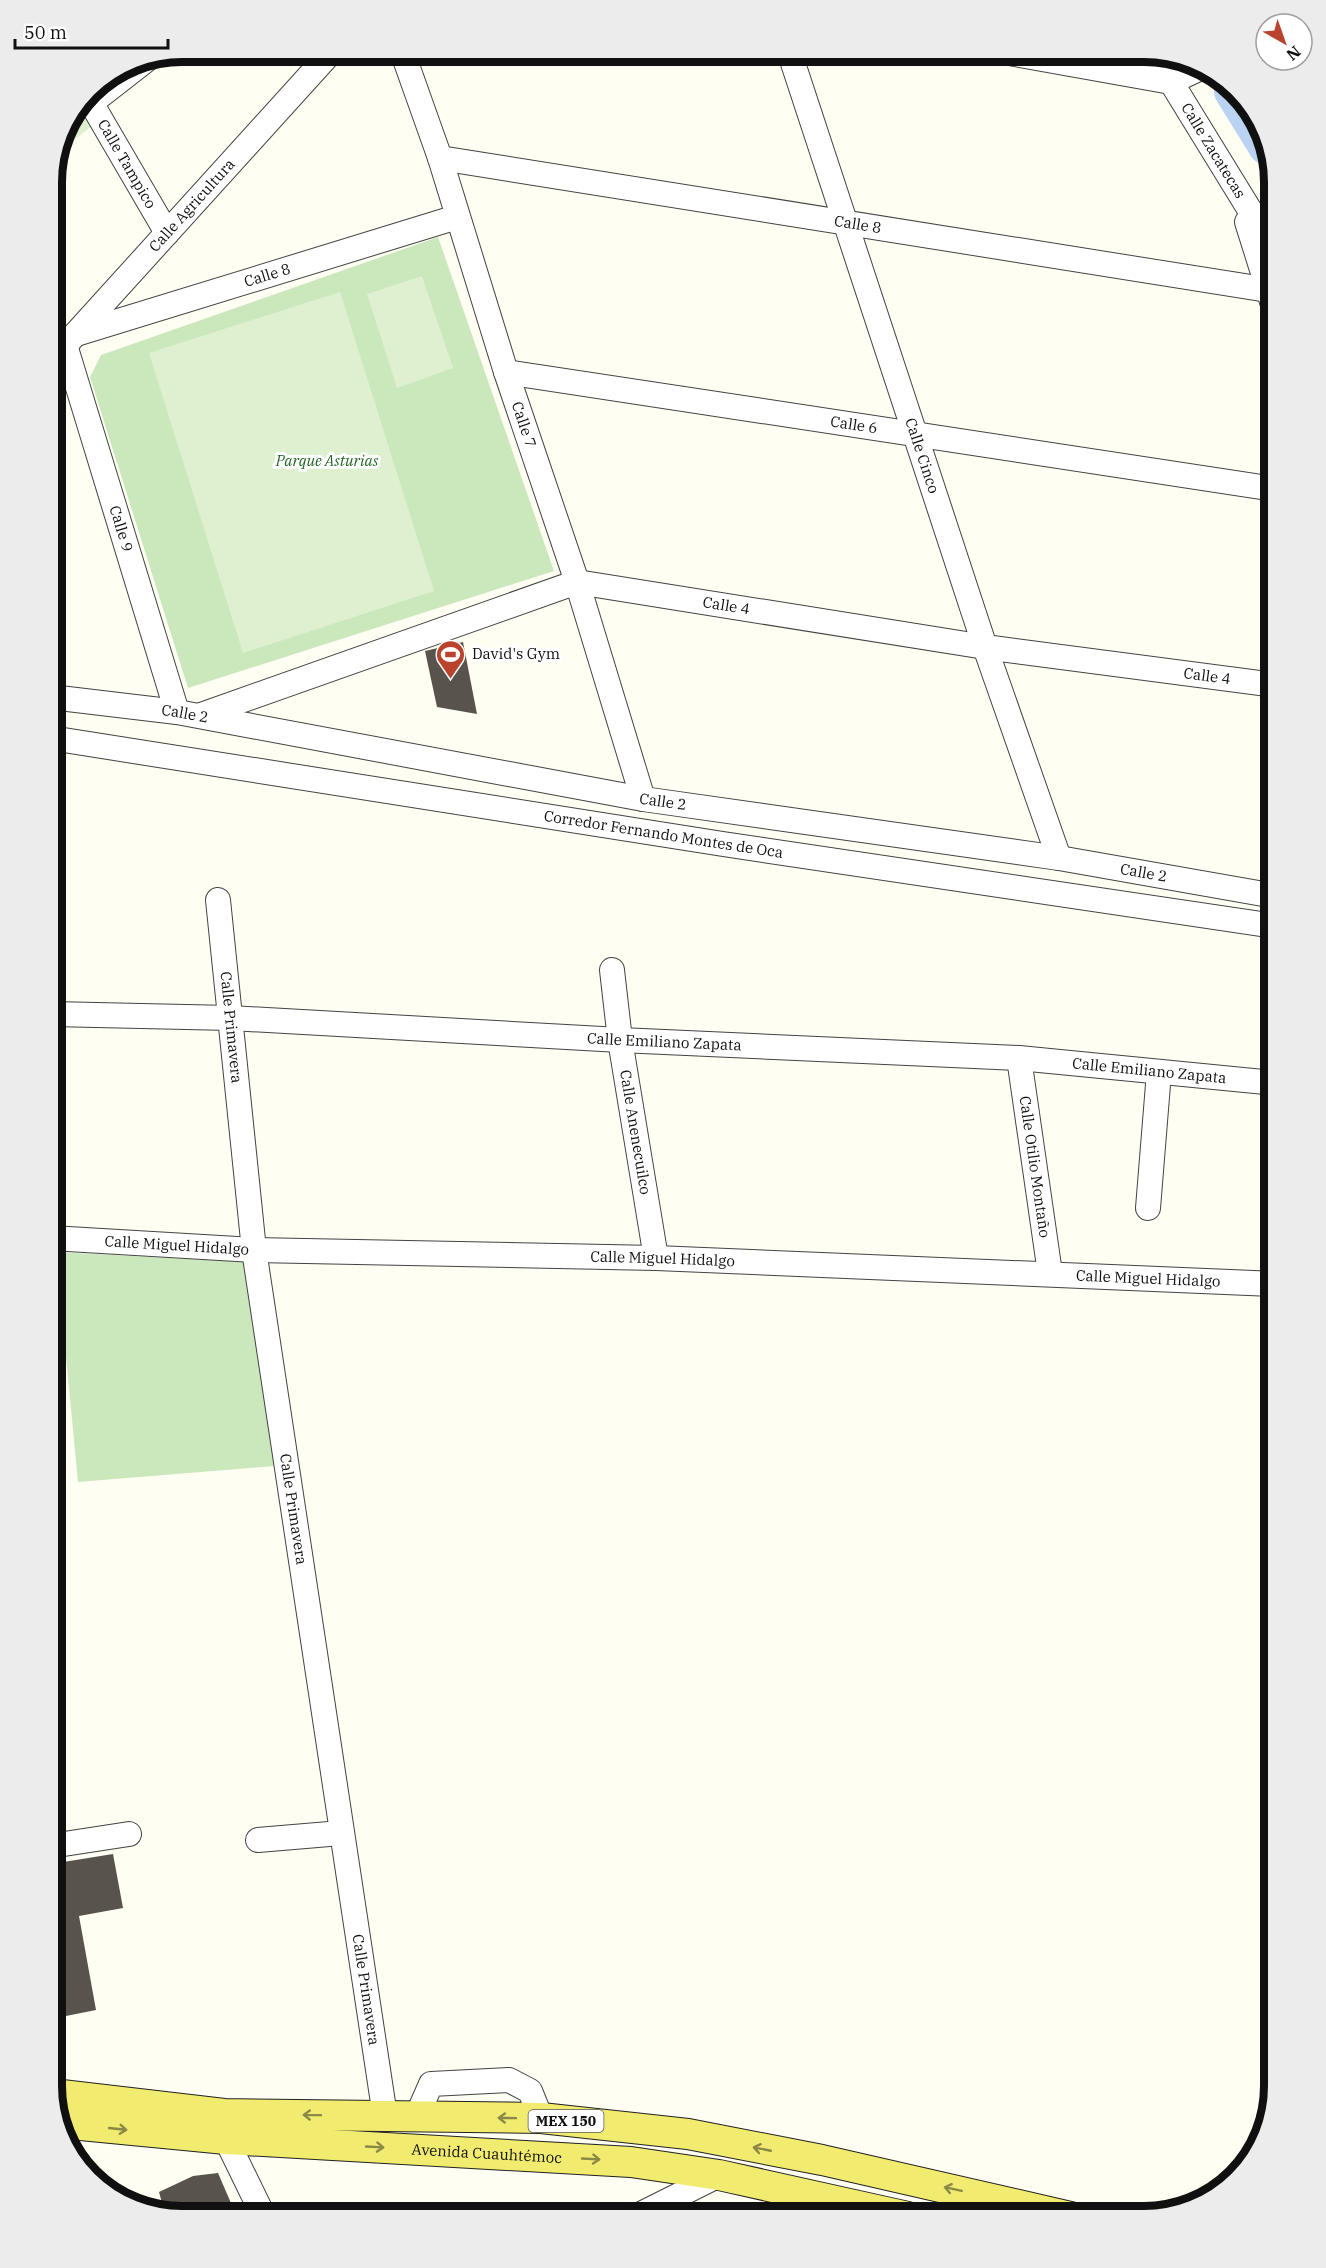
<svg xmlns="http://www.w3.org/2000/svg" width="1326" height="2268" viewBox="0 0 1326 2268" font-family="'IBM Plex Serif',serif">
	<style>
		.green { fill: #cbe8bd }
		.pitch { fill: #def0cf }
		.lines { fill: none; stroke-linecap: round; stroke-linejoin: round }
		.river { stroke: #bad3f3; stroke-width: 38 }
		.building { fill: #58534c }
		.minor-casing { stroke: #434343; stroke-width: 26 }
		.major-casing { stroke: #212121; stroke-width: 32 }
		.minor { stroke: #fff; stroke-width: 24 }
		.major { stroke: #f1eb70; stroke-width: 30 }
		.oneway { stroke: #8c8845 }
		.labels { text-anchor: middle; stroke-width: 6; stroke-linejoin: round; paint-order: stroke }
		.shield { fill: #fff; stroke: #585858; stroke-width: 1.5 }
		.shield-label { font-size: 14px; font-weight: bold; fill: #101010 }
		.street-label { font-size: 15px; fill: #101010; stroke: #fff }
		.park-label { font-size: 15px; font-style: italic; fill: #236522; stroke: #fff }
		.poi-label { font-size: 15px; fill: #101010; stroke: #fff; text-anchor: start }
		.rim { fill: none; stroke: #101010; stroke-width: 8 }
	</style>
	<rect width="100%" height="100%" fill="#fefef3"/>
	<g class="green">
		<path d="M438 237 554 571 188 688 90 377 101 355Z"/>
		<path d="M56 1252 245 1262 275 1466 78 1482Z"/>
	</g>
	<g class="pitch">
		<path d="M79 104 92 126 56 154 61 131Z"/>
		<path d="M422 276 453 368 397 388 367 294Z"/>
		<path d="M340 292 434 591 243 653 149 353Z"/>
	</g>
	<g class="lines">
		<path class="river" d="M1233 91 1267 146"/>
	</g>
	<g class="building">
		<path d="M463 642 477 714 437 707 425 651Z"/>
		<path d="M113 1854 123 1908 79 1916 96 2010 51 2019V1864Z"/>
		<path d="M218 2173 237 2217H174L165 2214 159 2192 193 2176Z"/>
	</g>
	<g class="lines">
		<defs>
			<g id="minor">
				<path id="s1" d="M402 51 440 158 506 372 577 582 643 799"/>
				<path id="s2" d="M789 51 985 647 1059 858"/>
				<path d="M998 51 1171 82 1201 68"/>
				<path id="s3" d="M1152 51 1275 251"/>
				<path id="s4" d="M86 94 167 233"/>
				<path d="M91 103 150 57"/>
				<path id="s5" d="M440 158 1275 291"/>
				<path d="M1247 222 1275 311"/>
				<path id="s6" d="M76 334 457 217"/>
				<path id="s7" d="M65 345 177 712"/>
				<path id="s8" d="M51 361 332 51"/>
				<path id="s9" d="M506 372 1275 489"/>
				<path id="s10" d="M51 697 177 712 643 799 1059 858 1275 896"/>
				<path id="s11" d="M201 715 577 582 985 647 1275 685"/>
				<path id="s12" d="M51 738 723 844 1275 926"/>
				<path id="s13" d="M218 900 254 1250 385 2116"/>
				<path id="s14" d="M612 970 620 1040 656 1258"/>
				<path id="s15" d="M51 1014 231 1018 620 1040 1019 1058 1275 1083"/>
				<path id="s16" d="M1019 1058 1050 1273"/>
				<path d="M1148 1208 1159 1072"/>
				<path id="s17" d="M51 1238 254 1250 656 1258 1275 1284"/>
				<path d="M258 1840 341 1833"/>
				<path d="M51 1846 129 1834"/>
				<path d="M417 2116 431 2084 509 2080 530 2091 541 2118"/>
				<path d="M226 2139 264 2217"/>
				<path d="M635 2217 719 2175"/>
			</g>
			<g id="major">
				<path d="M53 2094 224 2114 541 2118 688 2134 822 2160 1071 2217"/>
				<path id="s18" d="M60 2123 226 2139 631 2162 719 2175 908 2217"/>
			</g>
		</defs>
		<use href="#minor" class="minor-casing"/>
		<use href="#major" class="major-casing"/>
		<use href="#minor" class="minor"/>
		<use href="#major" class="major"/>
	</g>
	<defs><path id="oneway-shaft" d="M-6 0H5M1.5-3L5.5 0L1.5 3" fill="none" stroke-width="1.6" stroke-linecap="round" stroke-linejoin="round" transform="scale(1.5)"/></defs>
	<g class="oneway">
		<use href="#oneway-shaft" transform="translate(312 2115) rotate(-179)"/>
		<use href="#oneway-shaft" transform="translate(507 2118) rotate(-179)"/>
		<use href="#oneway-shaft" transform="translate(118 2129) rotate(6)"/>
		<use href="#oneway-shaft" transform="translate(375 2147) rotate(3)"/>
		<use href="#oneway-shaft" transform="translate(762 2149) rotate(-169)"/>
		<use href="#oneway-shaft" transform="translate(591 2159) rotate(3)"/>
		<use href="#oneway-shaft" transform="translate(953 2189) rotate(-168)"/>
	</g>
	<defs>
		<symbol id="stadium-pin" viewBox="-11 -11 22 30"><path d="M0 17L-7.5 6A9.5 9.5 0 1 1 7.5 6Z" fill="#ba432e" stroke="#fff"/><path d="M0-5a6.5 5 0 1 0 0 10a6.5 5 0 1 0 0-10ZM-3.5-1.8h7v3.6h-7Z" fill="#fff"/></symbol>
	</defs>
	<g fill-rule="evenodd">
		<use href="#stadium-pin" x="434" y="638" width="33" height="45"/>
	</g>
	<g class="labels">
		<rect class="shield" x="528.5" y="2110" width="75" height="22" rx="4.5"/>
		<g class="shield-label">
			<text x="566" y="2126">MEX 150</text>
		</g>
		<g class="street-label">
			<text dy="5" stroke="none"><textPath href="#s3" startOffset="117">Calle Zacatecas</textPath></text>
			<text dy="5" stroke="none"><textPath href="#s4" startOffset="81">Calle Tampico</textPath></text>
			<text dy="5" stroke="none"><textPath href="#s8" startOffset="210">Calle Agricultura</textPath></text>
			<text dy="5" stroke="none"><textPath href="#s5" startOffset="423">Calle 8</textPath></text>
			<text dy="5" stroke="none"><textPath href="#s6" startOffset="200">Calle 8</textPath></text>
			<text dy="5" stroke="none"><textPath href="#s1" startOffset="393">Calle 7</textPath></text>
			<text dy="5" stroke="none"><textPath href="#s9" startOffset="352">Calle 6</textPath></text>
			<text dy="5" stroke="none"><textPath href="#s2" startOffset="426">Calle Cinco</textPath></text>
			<text dy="5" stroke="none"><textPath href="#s7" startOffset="192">Calle 9</textPath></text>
			<text dy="5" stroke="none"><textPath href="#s11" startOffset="550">Calle 4</textPath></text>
			<text dy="5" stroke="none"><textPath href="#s11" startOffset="1036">Calle 4</textPath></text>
			<text dy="5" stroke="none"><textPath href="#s10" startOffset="135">Calle 2</textPath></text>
			<text dy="5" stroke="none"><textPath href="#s10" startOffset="621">Calle 2</textPath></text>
			<text dy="5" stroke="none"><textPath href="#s12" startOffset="620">Corredor Fernando Montes de Oca</textPath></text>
			<text dy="5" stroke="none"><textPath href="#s10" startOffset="1107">Calle 2</textPath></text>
			<text dy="5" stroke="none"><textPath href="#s13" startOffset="128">Calle Primavera</textPath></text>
			<text dy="5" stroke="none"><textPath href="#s15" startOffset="614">Calle Emiliano Zapata</textPath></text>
			<text dy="5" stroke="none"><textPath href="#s15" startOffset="1100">Calle Emiliano Zapata</textPath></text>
			<text dy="5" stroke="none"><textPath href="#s14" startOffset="164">Calle Anenecuilco</textPath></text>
			<text dy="5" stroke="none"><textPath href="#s16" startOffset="110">Calle Otilio Montaño</textPath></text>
			<text dy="5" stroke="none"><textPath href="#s17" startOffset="126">Calle Miguel Hidalgo</textPath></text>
			<text dy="5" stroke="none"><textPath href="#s17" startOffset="612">Calle Miguel Hidalgo</textPath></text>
			<text dy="5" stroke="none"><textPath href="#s17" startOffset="1098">Calle Miguel Hidalgo</textPath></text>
			<text dy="5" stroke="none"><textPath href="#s13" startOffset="614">Calle Primavera</textPath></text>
			<text dy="5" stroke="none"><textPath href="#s13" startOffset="1100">Calle Primavera</textPath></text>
			<text dy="5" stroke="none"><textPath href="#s18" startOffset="428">Avenida Cuauhtémoc</textPath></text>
		</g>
		<g class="park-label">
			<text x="327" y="466">Parque Asturias</text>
		</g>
		<g class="poi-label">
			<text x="472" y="659">David's Gym</text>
		</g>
	</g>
	<path d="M0 0H1326V2268H0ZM182 62H1144A120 120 0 0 1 1264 182V2086A120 120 0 0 1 1144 2206H182A120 120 0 0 1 62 2086V182A120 120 0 0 1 182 62Z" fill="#ececec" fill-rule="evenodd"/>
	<path class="rim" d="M182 62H1144A120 120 0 0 1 1264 182V2086A120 120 0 0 1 1144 2206H182A120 120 0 0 1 62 2086V182A120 120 0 0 1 182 62Z"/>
	<g transform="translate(1284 42) rotate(140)"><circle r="28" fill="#ffffff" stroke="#9f9f9f" stroke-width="1.5"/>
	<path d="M0-4.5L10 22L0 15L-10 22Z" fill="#ba432e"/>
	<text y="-9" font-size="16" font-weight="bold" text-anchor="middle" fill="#101010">N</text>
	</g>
	<path d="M15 39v9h153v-9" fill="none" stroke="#101010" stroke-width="3"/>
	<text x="24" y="39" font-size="18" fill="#101010" stroke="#ffffff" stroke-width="4.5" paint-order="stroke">50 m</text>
</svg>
